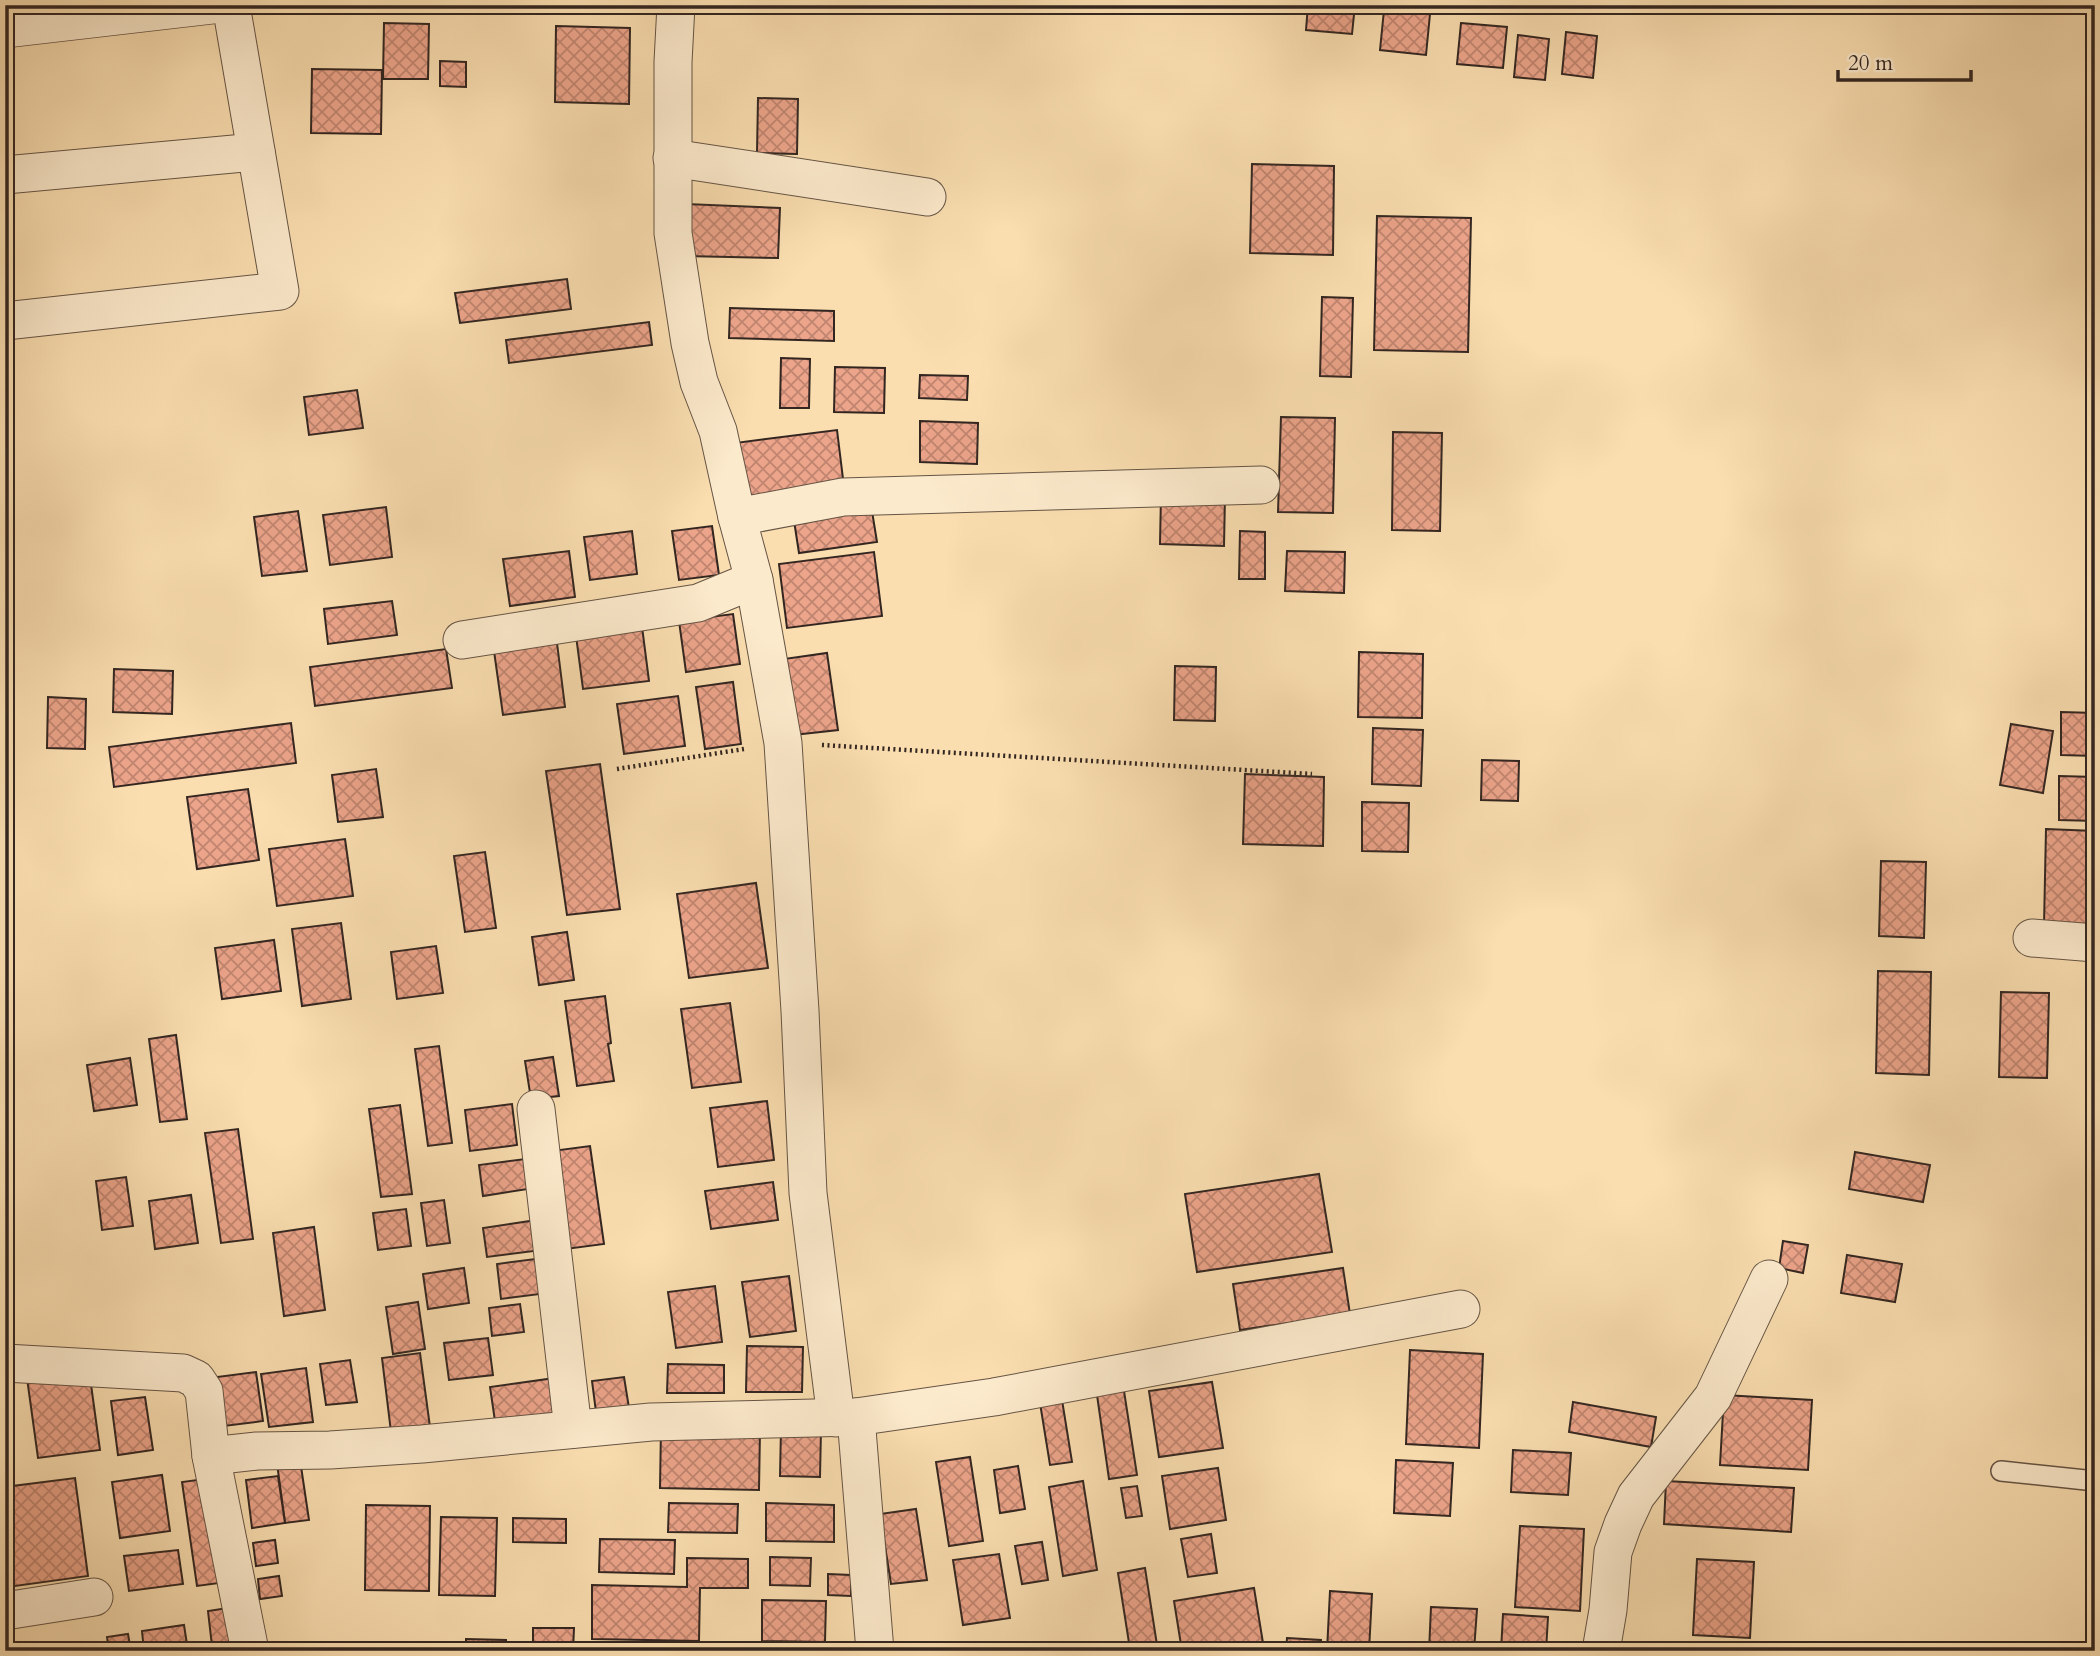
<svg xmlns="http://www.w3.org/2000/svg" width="2100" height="1656" viewBox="0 0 2100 1656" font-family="Cardo,serif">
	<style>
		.building { fill: url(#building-cross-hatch); stroke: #332621; stroke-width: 2 }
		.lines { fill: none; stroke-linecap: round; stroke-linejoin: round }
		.service-casing { stroke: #655445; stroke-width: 22 }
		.minor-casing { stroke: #655445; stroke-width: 39 }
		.path { stroke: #332621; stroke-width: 4.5; stroke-dasharray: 2 3.5; stroke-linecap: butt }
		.service { stroke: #fceacc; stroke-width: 19 }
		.minor { stroke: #fceacc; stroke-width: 37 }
	</style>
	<defs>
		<pattern id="building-cross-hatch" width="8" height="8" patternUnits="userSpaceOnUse" patternTransform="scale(1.75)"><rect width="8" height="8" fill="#eca48a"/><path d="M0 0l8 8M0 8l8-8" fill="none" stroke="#c08570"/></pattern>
	</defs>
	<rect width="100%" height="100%" fill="#fadeb0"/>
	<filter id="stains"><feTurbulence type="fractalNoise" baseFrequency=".00286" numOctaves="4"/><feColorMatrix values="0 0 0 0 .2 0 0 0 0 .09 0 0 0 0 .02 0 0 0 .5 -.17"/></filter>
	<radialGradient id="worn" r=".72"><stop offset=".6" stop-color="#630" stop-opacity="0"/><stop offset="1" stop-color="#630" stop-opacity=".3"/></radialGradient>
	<g class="building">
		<path d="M1308 5H1355L1352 34 1306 30Z"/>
		<path d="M1384 10 1430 14 1426 55 1380 50Z"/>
		<path d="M384 23 429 24 428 79H383Z"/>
		<path d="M1461 23 1507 27 1503 68 1457 64Z"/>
		<path d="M556 26 630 28 629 104 555 102Z"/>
		<path d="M1566 32 1597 36 1593 78 1562 74Z"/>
		<path d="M1518 35 1549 39 1545 80 1514 77Z"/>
		<path d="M440 61 466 62V87L440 86Z"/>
		<path d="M312 69 382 70 381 134 311 133Z"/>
		<path d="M758 98 798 99 797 154 757 153Z"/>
		<path d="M1252 164 1334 166 1333 255 1250 253Z"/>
		<path d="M686 204 780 208 778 258 685 256Z"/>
		<path d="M1377 216 1471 218 1468 352 1374 350Z"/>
		<path d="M567 279 571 309 460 323 455 293Z"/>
		<path d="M1322 297 1353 298 1351 377 1320 376Z"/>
		<path d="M730 308 834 311V341L729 338Z"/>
		<path d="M649 322 652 345 509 363 506 340Z"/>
		<path d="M781 358 810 359 809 408H780Z"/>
		<path d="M835 367 885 368 884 413 834 412Z"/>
		<path d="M920 375 968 376 967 400 919 398Z"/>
		<path d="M357 390 363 428 309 435 304 397Z"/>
		<path d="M1281 417 1335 418 1333 513 1278 512Z"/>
		<path d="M920 421 978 423 977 464 920 462Z"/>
		<path d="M837 430 844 487 742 500 735 443Z"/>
		<path d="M1393 432 1442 433 1440 531 1392 530Z"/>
		<path d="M1161 495 1225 496 1224 546 1160 544Z"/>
		<path d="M871 505 877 542 799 553 793 514Z"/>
		<path d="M386 507 392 557 330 565 323 515Z"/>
		<path d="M298 511 307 571 262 576 254 517Z"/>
		<path d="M712 526 719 575 679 580 672 531Z"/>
		<path d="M632 531 637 574 590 580 584 537Z"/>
		<path d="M1240 531 1265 532V579H1239Z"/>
		<path d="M569 551 575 597 510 606 503 559Z"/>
		<path d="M1287 551 1345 552 1344 593 1285 591Z"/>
		<path d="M874 552 882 616 787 628 779 564Z"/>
		<path d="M392 601 397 635 328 644 324 609Z"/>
		<path d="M733 614 740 664 686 672 679 621Z"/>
		<path d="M641 619 649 681 583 689 575 628Z"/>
		<path d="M557 643 565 707 503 715 494 651Z"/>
		<path d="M446 649 452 688 315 706 310 667Z"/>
		<path d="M1359 652 1423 654 1422 718 1358 717Z"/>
		<path d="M827 653 838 730 794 735 784 659Z"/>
		<path d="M1175 666 1216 667 1215 721 1174 720Z"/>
		<path d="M114 669 173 671 172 714 113 712Z"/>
		<path d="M733 682 741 744 705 749 696 687Z"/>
		<path d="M678 696 685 746 624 754 617 704Z"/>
		<path d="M48 697 86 699 85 749 47 748Z"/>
		<path d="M2061 712 2095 713V756L2061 755Z"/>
		<path d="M291 723 296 763 114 787 109 747Z"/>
		<path d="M2011 724 2053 731 2043 793 2000 785Z"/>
		<path d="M1373 728 1423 730 1421 786 1372 784Z"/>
		<path d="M1482 760 1519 761 1518 801 1481 800Z"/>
		<path d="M600 764 620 909 567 915 546 771Z"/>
		<path d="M376 769 383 817 338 822 332 775Z"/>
		<path d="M1245 774 1324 777 1323 846 1243 844Z"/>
		<path d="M2059 776 2095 777V821L2059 820Z"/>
		<path d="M248 789 259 860 197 869 187 797Z"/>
		<path d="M1362 802 1409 803 1408 852 1362 851Z"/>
		<path d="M2046 829 2095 831V927L2044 925Z"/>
		<path d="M345 839 353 896 277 906 269 849Z"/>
		<path d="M485 852 496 928 465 932 454 856Z"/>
		<path d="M1881 861 1926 862 1924 938 1879 936Z"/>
		<path d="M756 883 768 968 689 978 677 894Z"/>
		<path d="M341 923 351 999 302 1006 292 929Z"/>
		<path d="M567 932 574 980 539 985 532 937Z"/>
		<path d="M274 940 281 991 222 999 215 948Z"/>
		<path d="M436 946 443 993 397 999 391 952Z"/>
		<path d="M1878 971 1931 972 1929 1075 1876 1073Z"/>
		<path d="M2001 992 2049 993 2047 1078 1999 1077Z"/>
		<path d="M605 996 611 1043 608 1044 614 1081 577 1086 565 1001Z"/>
		<path d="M730 1003 741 1082 692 1088 681 1009Z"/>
		<path d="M176 1035 187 1119 160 1122 149 1039Z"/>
		<path d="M439 1046 452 1143 428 1146 415 1049Z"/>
		<path d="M553 1057 559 1096 531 1099 525 1061Z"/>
		<path d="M130 1058 137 1105 94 1111 87 1065Z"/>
		<path d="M767 1101 774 1160 718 1167 710 1108Z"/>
		<path d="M512 1104 517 1145 470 1151 465 1110Z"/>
		<path d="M400 1105 412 1194 381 1197 369 1109Z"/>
		<path d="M238 1129 253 1239 221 1243 205 1133Z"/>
		<path d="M590 1146 604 1244 566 1249 552 1151Z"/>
		<path d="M1855 1152 1930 1165 1923 1202 1849 1189Z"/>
		<path d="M525 1159 528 1189 483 1196 479 1165Z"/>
		<path d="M1319 1174 1332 1252 1197 1272 1185 1194Z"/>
		<path d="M126 1177 133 1226 102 1230 96 1181Z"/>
		<path d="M773 1182 778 1220 711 1229 705 1191Z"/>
		<path d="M5 1183 13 1231 5 1232Z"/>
		<path d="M191 1195 198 1243 155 1249 149 1201Z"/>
		<path d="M444 1200 450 1243 427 1246 421 1203Z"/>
		<path d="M406 1209 411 1246 378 1250 373 1213Z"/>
		<path d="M537 1220 542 1250 487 1257 483 1228Z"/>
		<path d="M314 1227 325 1310 284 1316 273 1233Z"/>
		<path d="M1783 1241 1808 1245 1803 1273 1779 1268Z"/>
		<path d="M1847 1255 1902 1264 1895 1302 1841 1293Z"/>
		<path d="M543 1258 548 1293 501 1299 497 1264Z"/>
		<path d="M464 1268 469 1303 428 1309 423 1274Z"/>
		<path d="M1343 1268 1350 1314 1240 1330 1233 1284Z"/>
		<path d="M789 1276 796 1331 750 1337 742 1282Z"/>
		<path d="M715 1286 722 1342 676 1348 668 1292Z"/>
		<path d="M418 1302 425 1349 393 1354 386 1307Z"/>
		<path d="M520 1304 524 1332 492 1336 489 1308Z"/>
		<path d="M488 1338 493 1375 449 1380 444 1343Z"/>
		<path d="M747 1346 803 1347 802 1392H746Z"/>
		<path d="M1410 1350 1483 1354 1479 1448 1406 1444Z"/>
		<path d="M420 1353 430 1427 391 1432 382 1358Z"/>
		<path d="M350 1360 357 1402 326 1405 320 1364Z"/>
		<path d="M668 1364 724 1365V1393H667Z"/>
		<path d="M306 1368 313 1422 269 1427 261 1374Z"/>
		<path d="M89 1370 100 1450 38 1458 27 1378Z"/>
		<path d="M256 1372 263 1421 216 1427 209 1378Z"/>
		<path d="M624 1377 629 1408 596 1412 592 1381Z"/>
		<path d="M555 1378 561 1420 496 1428 490 1387Z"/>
		<path d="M1212 1382 1223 1448 1159 1457 1149 1391Z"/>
		<path d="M1124 1391 1137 1475 1109 1479 1097 1395Z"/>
		<path d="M1724 1395 1812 1400 1808 1470 1720 1465Z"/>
		<path d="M145 1397 153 1450 118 1455 111 1401Z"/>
		<path d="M1062 1400 1072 1462 1050 1465 1040 1403Z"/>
		<path d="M1573 1402 1656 1417 1651 1447 1569 1432Z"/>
		<path d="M661 1428 760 1430 759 1490 660 1488Z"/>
		<path d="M781 1428 821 1429 820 1477 780 1476Z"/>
		<path d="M1513 1450 1571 1453 1568 1495 1511 1492Z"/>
		<path d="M299 1453 309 1520 285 1523 276 1456Z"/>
		<path d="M970 1457 983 1541 949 1546 936 1462Z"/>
		<path d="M1396 1460 1453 1463 1450 1516 1394 1513Z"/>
		<path d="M1018 1466 1025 1509 1000 1513 994 1470Z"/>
		<path d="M1218 1468 1226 1520 1170 1529 1162 1476Z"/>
		<path d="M162 1475 170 1531 120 1538 112 1482Z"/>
		<path d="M278 1476 285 1523 252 1528 246 1480Z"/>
		<path d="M75 1478 88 1576 8 1587 5 1569V1487Z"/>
		<path d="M212 1478 227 1582 197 1586 182 1482Z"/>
		<path d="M1083 1481 1097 1570 1063 1576 1049 1487Z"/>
		<path d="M1666 1481 1794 1488 1791 1532 1664 1524Z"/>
		<path d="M1137 1486 1142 1516 1126 1518 1121 1488Z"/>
		<path d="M669 1503 738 1504 737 1533 668 1532Z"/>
		<path d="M766 1503 834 1505V1542L766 1541Z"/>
		<path d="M366 1505 430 1506 429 1591 365 1590Z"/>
		<path d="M916 1509 927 1580 891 1584 880 1514Z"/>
		<path d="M441 1517 497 1518 495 1596 439 1595Z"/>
		<path d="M513 1518 566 1519V1543L513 1542Z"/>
		<path d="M1520 1526 1584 1529 1580 1611 1515 1607Z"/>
		<path d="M1211 1534 1217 1573 1188 1577 1181 1539Z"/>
		<path d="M600 1539 675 1540 674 1574 599 1572Z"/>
		<path d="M275 1540 278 1563 256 1566 253 1543Z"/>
		<path d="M1042 1542 1048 1580 1022 1584 1015 1546Z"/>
		<path d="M178 1550 183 1584 129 1591 124 1556Z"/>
		<path d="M999 1554 1010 1618 963 1625 953 1560Z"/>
		<path d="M770 1557 811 1558 810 1586 770 1585Z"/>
		<path d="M687 1558 748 1559V1588H700L699 1641 592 1639V1585L687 1587Z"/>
		<path d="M1697 1559 1754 1562 1750 1638 1693 1635Z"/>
		<path d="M1145 1568 1157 1645 1130 1649 1118 1573Z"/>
		<path d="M828 1574 851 1575V1596L828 1595Z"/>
		<path d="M279 1576 282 1596 260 1599 258 1579Z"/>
		<path d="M1254 1588 1263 1643 1210 1651H1182L1174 1601Z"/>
		<path d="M1330 1591 1372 1594 1369 1651H1327Z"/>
		<path d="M762 1600 826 1601 825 1642 762 1641Z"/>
		<path d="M235 1607 240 1643 212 1646 208 1611Z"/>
		<path d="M1431 1607 1477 1609 1474 1651H1429Z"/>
		<path d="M1503 1614 1548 1617 1546 1651H1501Z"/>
		<path d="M184 1625 188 1651H144L142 1631Z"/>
		<path d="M533 1628H574L573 1651H533Z"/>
		<path d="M128 1634 131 1651H109L107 1637Z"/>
		<path d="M1287 1638 1321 1640V1651H1286Z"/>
		<path d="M466 1639 506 1640V1651H466Z"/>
		<path d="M809 1647 855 1648V1651H809Z"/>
	</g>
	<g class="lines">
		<defs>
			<path id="service" d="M2001 1471 2095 1481"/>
			<g id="minor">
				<path d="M676 5 673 62V233L690 343 699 382 718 431 737 517 754 580 783 743 800 1011 808 1193 836 1418"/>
				<path d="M5 29 212 5"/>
				<path d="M672 158 927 197"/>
				<path d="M5 175 256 152"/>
				<path d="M5 321 280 291 231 5"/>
				<path d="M737 517 843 497 1261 485"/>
				<path d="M462 640 698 603 754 580"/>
				<path d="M2032 938 2095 943"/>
				<path d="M536 1109 573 1429"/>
				<path d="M5 1363 183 1373 196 1379 204 1391 211 1456 250 1651"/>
				<path d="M856 1417 875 1651"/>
				<path d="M211 1456 257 1451 330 1450 422 1444 651 1422 856 1417 994 1397 1461 1309"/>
				<path d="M5 1611 94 1597"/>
				<path d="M1601 1651 1608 1610 1613 1552 1623 1524 1636 1496 1713 1397 1769 1279"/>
			</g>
		</defs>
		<use href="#service" class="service-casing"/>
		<use href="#minor" class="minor-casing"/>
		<g class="path">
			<path d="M822 745 1312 774"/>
			<path d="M617 769 744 749"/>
		</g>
		<use href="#service" class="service"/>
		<use href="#minor" class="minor"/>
	</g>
	<rect width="2100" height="1656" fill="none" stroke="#fadeb0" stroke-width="28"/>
	<rect x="7" y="7" width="2086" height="1642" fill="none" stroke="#332621" stroke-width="3.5"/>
	<rect x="14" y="14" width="2072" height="1628" fill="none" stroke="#332621" stroke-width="2"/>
	<path d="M1838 70v10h133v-10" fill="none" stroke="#332621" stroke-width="3.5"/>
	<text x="1848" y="70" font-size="21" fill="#332621" stroke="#fceacc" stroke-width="5" paint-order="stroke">20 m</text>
	<rect width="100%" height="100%" filter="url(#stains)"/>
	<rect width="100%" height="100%" fill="url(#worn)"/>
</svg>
